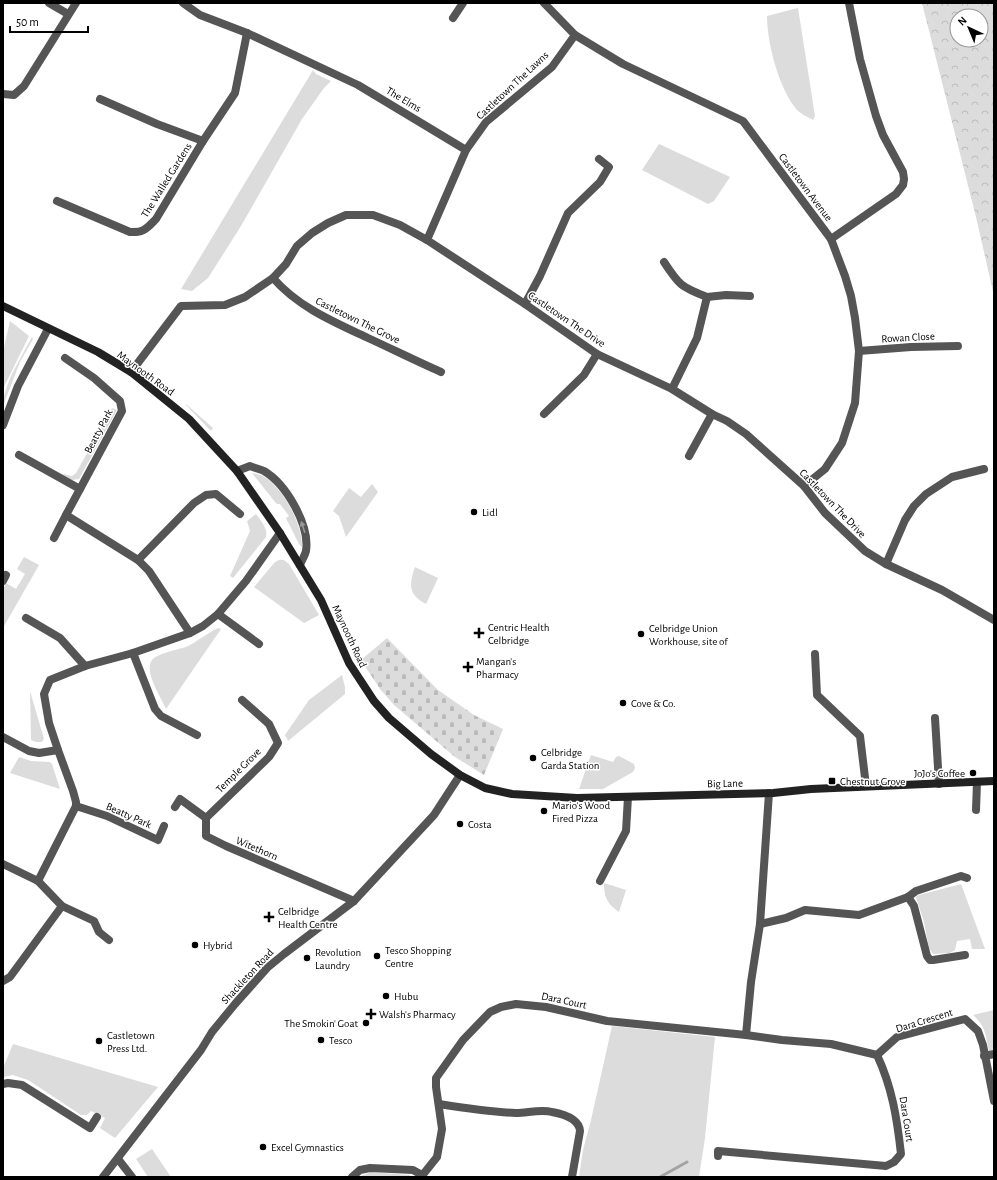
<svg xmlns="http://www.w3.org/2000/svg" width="997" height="1180" viewBox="0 0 997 1180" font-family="'Alegreya Sans',sans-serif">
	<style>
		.grass { fill: #dcdcdc }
		.cemetery { fill: url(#cemetery-stones) }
		.park { fill: url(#park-crowns); fill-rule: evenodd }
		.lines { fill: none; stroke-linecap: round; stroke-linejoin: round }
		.stream { stroke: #a3a3a3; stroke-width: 3 }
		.minor { stroke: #555; stroke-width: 8 }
		.tertiary { stroke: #555; stroke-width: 8 }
		.secondary { stroke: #222; stroke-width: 8 }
		.oneway { fill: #999 }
		.poi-dot { fill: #000; stroke: #fff; stroke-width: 1.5 }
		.labels { text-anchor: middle; stroke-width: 3; stroke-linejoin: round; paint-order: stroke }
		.street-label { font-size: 11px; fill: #000; stroke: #fff }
		.poi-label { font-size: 11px; fill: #000; stroke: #fff; text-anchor: start }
	</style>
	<defs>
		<pattern id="cemetery-stones" width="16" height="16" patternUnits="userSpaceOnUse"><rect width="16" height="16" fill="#dcdcdc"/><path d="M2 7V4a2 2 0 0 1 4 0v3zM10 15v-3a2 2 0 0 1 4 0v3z" fill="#bbb"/></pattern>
		<pattern id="park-crowns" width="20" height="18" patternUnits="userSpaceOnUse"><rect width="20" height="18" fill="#dcdcdc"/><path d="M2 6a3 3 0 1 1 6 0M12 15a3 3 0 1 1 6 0" fill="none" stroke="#bbb"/></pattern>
	</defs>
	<rect width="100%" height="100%" fill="#fff"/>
	<g class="grass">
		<path d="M798 8 815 116 813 120C808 117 801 114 797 110 779 89 767 43 767 16Z"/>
		<path d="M313 70 316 74 331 81 324 88 302 119 241 226 208 278 192 291 181 289Z"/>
		<path d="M659 144 730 177 714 201 708 204 642 170Z"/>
		<path d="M10 321 29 336 3 389V352Z"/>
		<path d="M32 337 33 339 20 362 3 406C3 385 22 356 32 337Z"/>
		<path d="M186 404 213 428 211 431 186 405Z"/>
		<path d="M112 408 117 410 79 479 72 480 63 475 64 474 72 476 76 473Z"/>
		<path d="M252 473C255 474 258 474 261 475 282 485 303 525 302 547L299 544 286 518 289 516 280 504H277L275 502Z"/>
		<path d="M372 484 378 492 346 537 339 516 333 511 349 488 361 497Z"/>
		<path d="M256 514C261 521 268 528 266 537L233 578 230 576 250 531 247 521Z"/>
		<path d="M24 557 39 565 3 628V589L6 583 16 589 25 574 17 569Z"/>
		<path d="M279 560H284L289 564 319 615 304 623 254 587 275 562Z"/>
		<path d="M415 567 438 578 426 604C408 595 409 584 415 567Z"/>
		<path d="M218 628 221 629 166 709C161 697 141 668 154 658 159 654 178 649 186 647 197 642 207 633 218 628Z"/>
		<path d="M342 675 345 687V694L288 741 285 735 309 700Z"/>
		<path d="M30 691 44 739 42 742H36L31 740Z"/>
		<path d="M591 755 613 762 616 757 619 756 634 764 635 768 633 772 603 789H579Z"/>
		<path d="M19 757 31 761 50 762 52 764 60 789 10 773Z"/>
		<path d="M604 883 626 890 619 912C607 904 604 897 604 883Z"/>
		<path d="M961 884 985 949H972L970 939 957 941 955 950 950 953 933 954 929 948 924 922 916 897 919 895Z"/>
		<path d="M994 1010V1049L989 1051C986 1036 985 1025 973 1015Z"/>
		<path d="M612 1026 715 1037 705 1138 699 1177H579L583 1150 591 1120Z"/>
		<path d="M13 1044 158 1087 115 1138 100 1128 105 1118 91 1111 87 1115H81L28 1080 13 1075 3 1077V1068Z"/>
		<path d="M152 1149 171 1177H148L136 1159Z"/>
		<path d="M371 1172 409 1175 413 1177H358Z"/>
	</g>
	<path class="cemetery" d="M387 638 438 690 474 715 503 729 484 775 455 757 394 705 380 689 361 660Z"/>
	<path class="park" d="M922 3H994V296L976 217ZM957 16H981V40H957Z"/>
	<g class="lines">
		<path class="stream" d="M660 1177 687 1162"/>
		<g class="minor">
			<path d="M49 3 68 14"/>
			<path d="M183 3 200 15 247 33 358 85 466 150"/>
			<path d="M544 3 575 35 623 64 743 121 831 239 845 276 851 296 855 318 859 351 855 403 842 443 825 469 804 486"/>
			<path d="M453 18 463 3"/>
			<path d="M3 94 14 95 24 86 76 3"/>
			<path d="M100 99 157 124 203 141"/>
			<path d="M57 201 130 232C144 233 147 228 156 219L203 141 235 93 247 33"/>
			<path d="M831 239 896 194 903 185 904 179 903 172 883 135 876 116 860 59 849 3"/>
			<path d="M427 240 466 150 486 122 552 67 575 35"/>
			<path d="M664 262C679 285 681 287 707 297L697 338 672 389"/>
			<path d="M273 278C298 307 334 322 368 338 392 349 416 361 441 372"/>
			<path d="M707 297 726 295 750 296"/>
			<path d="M525 304 540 276 568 213 600 182 609 167 599 159"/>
			<path d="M859 351 911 347 958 346"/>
			<path d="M65 358 94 378 120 401 122 411 66 515 138 560 149 571 190 633"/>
			<path d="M131 372 181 306 225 305 245 297 273 278 286 264 297 246 312 233 328 223 346 215H373L400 225 427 240 525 304 597 354 672 389 712 414 727 421 746 434 804 486 825 513 865 551 886 564 942 590 994 620"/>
			<path d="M544 414 584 375 597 354"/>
			<path d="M3 425 18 386 48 329"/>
			<path d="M19 455 80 489"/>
			<path d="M689 456 712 414"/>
			<path d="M237 471 250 466C254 468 260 469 264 471 286 484 310 525 306 551 305 555 302 560 300 565"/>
			<path d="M54 538 66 515"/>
			<path d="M138 560 194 503 206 495 216 494 240 514"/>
			<path d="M886 564 905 520 914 506 926 494 952 477 984 469"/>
			<path d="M3 581 6 575"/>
			<path d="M218 614 259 644"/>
			<path d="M26 618 60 638 85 666"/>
			<path d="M133 653 155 709 161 716 197 735"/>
			<path d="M815 654 817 695 860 736 866 786"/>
			<path d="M935 718 939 784"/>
			<path d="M3 737 29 751 39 753 58 750"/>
			<path d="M76 806 107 816 158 840 164 826"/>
			<path d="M175 807 180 799 206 818"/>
			<path d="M976 810 977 782"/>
			<path d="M206 818V836L226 846 354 901"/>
			<path d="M206 818 269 757 278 743 269 724 242 700"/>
			<path d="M3 864 38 881 62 906 94 921 99 932 109 940"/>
			<path d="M38 881 76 806V802L73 791 58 750 49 723 44 694 50 680 85 666 133 653 190 633 203 626 218 614 246 581 280 533"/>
			<path d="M600 881 626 831 628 797"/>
			<path d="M760 924 786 918 805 910 859 915 908 897"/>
			<path d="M965 955 933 960H930L927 956 914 906 908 897 916 891 961 876 967 878"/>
			<path d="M3 981 10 977 62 906"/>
			<path d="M746 1035 751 982 760 924 769 793"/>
			<path d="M877 1055 897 1037 965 1019 978 1031 983 1045 994 1101"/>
			<path d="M984 1056 994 1054"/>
			<path d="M3 1084 8 1083 22 1085 90 1128 97 1117"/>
			<path d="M439 1104C464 1108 490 1112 516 1113 527 1113 541 1109 552 1112 563 1114 579 1118 580 1131L572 1177"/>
			<path d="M118 1159 132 1177"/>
			<path d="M352 1177 360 1170 370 1168 413 1170 422 1175"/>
			<path d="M421 1177 437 1157 442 1129 436 1087V1078L463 1040 490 1012 501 1007 516 1004 546 1007 607 1021 746 1035 782 1040 831 1044 877 1055C892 1087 897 1118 901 1154L894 1162 886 1166 718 1151V1156"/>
		</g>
		<path class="tertiary" d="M103 1177 201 1050 212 1032 235 1004 267 968 284 954 354 901 434 815 460 775"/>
		<path class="secondary" d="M3 306 98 352 131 372 189 419 237 471 280 533 321 600 349 663 374 701 389 718 431 754 460 775 485 788 512 794 577 798 773 793 811 789 994 781"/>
	</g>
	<defs><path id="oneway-solid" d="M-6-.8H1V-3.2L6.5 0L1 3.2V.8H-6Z"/></defs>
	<use class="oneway" href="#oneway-solid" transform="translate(303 527) rotate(-108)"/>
	<g class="poi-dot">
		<circle cx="474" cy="512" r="4"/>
		<path d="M477 627h4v4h4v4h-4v4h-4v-4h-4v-4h4z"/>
		<circle cx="641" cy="634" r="4"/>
		<path d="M466 661h4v4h4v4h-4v4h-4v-4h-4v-4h4z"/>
		<circle cx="623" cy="703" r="4"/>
		<circle cx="533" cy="758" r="4"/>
		<circle cx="973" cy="773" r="4"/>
		<rect x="828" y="777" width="8" height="8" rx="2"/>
		<circle cx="544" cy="811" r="4"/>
		<circle cx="460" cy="824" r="4"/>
		<path d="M267 911h4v4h4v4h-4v4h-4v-4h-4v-4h4z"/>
		<circle cx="195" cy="945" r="4"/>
		<circle cx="377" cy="956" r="4"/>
		<circle cx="307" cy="958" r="4"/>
		<circle cx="386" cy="996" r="4"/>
		<path d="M369 1008h4v4h4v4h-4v4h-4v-4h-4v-4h4z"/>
		<circle cx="366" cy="1023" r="4"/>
		<circle cx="321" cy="1040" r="4"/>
		<circle cx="99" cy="1041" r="4"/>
		<circle cx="263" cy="1147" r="4"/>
	</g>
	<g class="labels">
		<g class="street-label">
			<text transform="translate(512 85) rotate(-43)" y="4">Castletown The Lawns</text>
			<text transform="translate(404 99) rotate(31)" y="4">The Elms</text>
			<text transform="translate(166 180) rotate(-58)" y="4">The Walled Gardens</text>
			<text transform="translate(806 187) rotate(53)" y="4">Castletown Avenue</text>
			<text transform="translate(567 319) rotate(34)" y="4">Castletown The Drive</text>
			<text transform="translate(358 320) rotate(26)" y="4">Castletown The Grove</text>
			<text transform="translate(908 337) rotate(-3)" y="4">Rowan Close</text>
			<text transform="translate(146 373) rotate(36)" y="4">Maynooth Road</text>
			<text transform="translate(98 431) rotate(-62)" y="4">Beatty Park</text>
			<text transform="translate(833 503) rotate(46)" y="4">Castletown The Drive</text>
			<text transform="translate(350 636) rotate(65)" y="4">Maynooth Road</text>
			<text transform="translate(238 770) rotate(-45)" y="4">Temple Grove</text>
			<text transform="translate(725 783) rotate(-1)" y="4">Big Lane</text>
			<text transform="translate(129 815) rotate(24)" y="4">Beatty Park</text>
			<text transform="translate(257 848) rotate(23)" y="4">Witethorn</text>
			<text transform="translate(247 976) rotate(-47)" y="4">Shackleton Road</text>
			<text transform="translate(564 1000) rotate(12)" y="4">Dara Court</text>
			<text transform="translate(924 1020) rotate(-17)" y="4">Dara Crescent</text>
			<text transform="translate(907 1119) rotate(81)" y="4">Dara Court</text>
		</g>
		<g class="poi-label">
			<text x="482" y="516">Lidl</text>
			<text x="488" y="631">Centric Health<tspan x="488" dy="13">Celbridge</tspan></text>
			<text x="649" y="632">Celbridge Union<tspan x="649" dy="13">Workhouse, site of</tspan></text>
			<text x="476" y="665">Mangan's<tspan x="476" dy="13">Pharmacy</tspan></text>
			<text x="631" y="707">Cove &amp; Co.</text>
			<text x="541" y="756">Celbridge<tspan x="541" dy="13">Garda Station</tspan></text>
			<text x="965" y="777" text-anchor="end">JoJo's Coffee</text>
			<text x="840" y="785">Chestnut Grove</text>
			<text x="552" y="809">Mario's Wood<tspan x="552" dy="13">Fired Pizza</tspan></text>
			<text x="468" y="828">Costa</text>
			<text x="278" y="915">Celbridge<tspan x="278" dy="13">Health Centre</tspan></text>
			<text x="203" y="949">Hybrid</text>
			<text x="385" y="954">Tesco Shopping<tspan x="385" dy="13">Centre</tspan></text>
			<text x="315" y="956">Revolution<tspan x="315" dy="13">Laundry</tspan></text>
			<text x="394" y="1000">Hubu</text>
			<text x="379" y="1018">Walsh's Pharmacy</text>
			<text x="358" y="1027" text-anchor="end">The Smokin' Goat</text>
			<text x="107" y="1039">Castletown<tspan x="107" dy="13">Press Ltd.</tspan></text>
			<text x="329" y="1044">Tesco</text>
			<text x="271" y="1151">Excel Gymnastics</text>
		</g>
	</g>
	<rect width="997" height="1180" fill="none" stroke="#000000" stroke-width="8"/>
	<g transform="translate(969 28) rotate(316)"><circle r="19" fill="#ffffff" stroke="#999999"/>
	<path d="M0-3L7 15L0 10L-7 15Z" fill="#000000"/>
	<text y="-6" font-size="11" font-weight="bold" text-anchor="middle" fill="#000000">N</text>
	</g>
	<path d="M10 26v6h78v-6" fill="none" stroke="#000000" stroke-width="2"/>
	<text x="16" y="26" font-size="12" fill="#000000" stroke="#ffffff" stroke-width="3" paint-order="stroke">50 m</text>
</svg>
